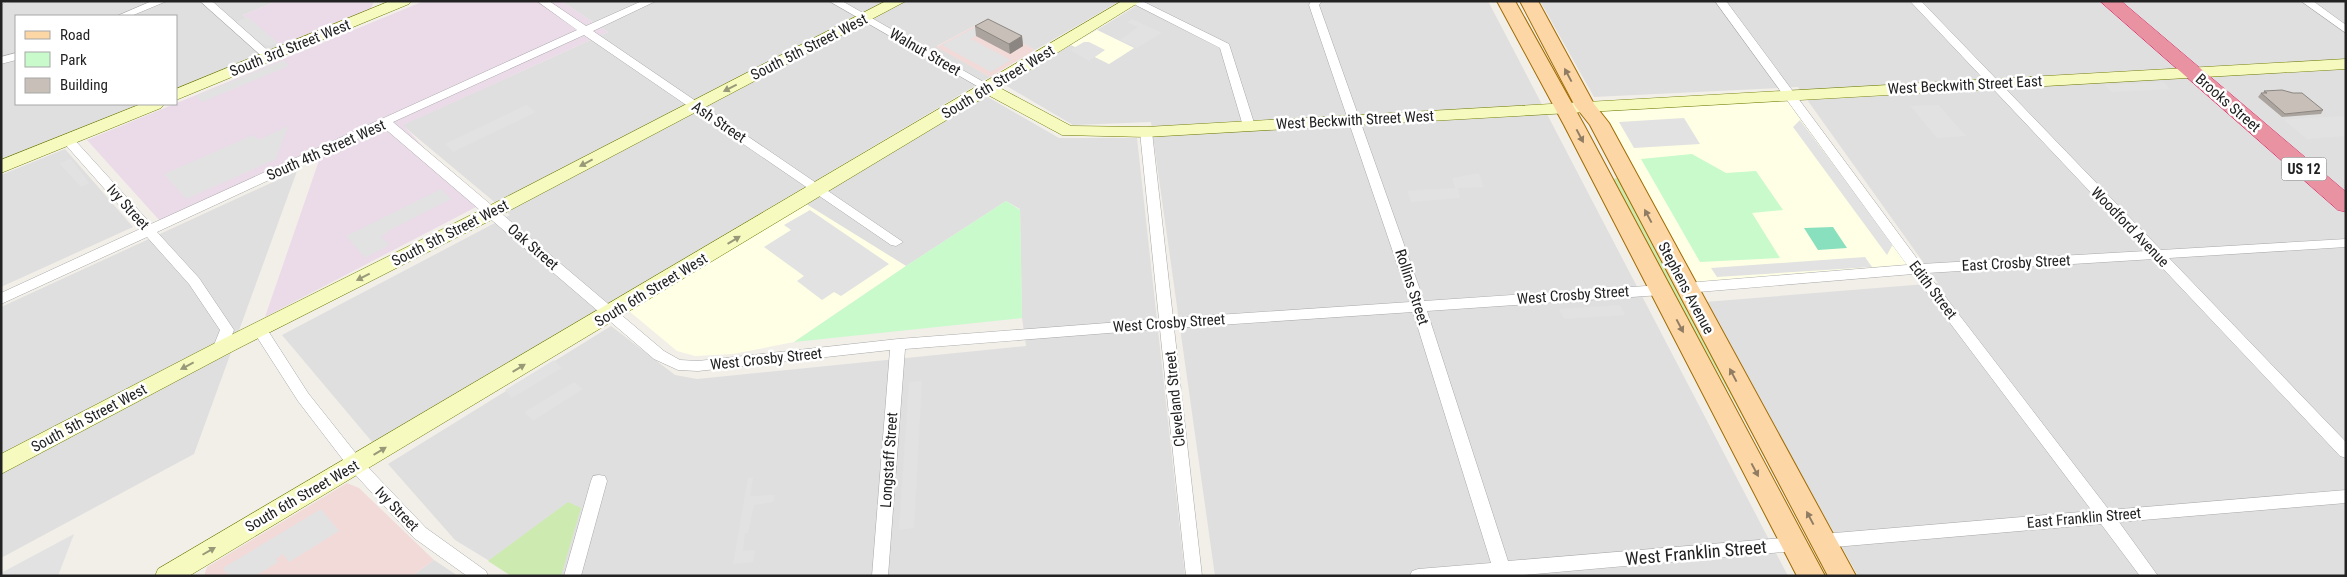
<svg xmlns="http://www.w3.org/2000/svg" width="2347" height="577" viewBox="0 0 2347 577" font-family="'Roboto Condensed',sans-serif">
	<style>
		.residential { fill: #e0dfdf }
		.commercial { fill: #f2dad9 }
		.industrial { fill: #ebdbe8 }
		.education { fill: #ffffe5 }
		.grass { fill: #cdebb0 }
		.park { fill: #c8facc }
		.pitch { fill: #88e0be }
		.parking { fill: #e2e2e2 }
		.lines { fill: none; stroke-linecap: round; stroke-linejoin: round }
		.street-casing { stroke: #a9a9a9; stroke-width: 1 }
		.secondary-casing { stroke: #707d05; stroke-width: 1 }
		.primary-casing { stroke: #a06b00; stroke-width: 2 }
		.highway-casing { stroke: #dc2a67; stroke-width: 1 }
		.street { fill: #fff; fill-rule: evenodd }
		.secondary { fill: #f7fabf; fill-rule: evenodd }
		.primary { fill: #fcd6a4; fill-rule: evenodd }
		.highway { fill: #e892a2; fill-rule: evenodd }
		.wall { fill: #aba49e }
		.shaded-wall { fill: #8b8681 }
		.building { fill: #c7bfb8; stroke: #8b8681 }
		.oneway { fill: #8f7c63 }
		.oneway2 { fill: #979978 }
		.labels { text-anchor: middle; stroke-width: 5; stroke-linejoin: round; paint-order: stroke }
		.shield { fill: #fff; stroke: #646464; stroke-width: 1 }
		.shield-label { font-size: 14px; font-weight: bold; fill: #222 }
		.street-label { font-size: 15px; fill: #222; stroke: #fff }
		.near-street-label { font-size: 18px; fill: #222; stroke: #fff }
	</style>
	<rect width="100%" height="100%" fill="#f2efe9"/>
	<g class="residential">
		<path d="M13 1H277L243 15 281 47 176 90V16H16V104H142L1 161V5Z"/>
		<path d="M561 1H1120L1035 50 982 22 937 46 990 77 373 443 282 335 510 215 402 125 608 32Z"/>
		<path d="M1144 1H1488L1788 576H1215L1151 122 1073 125 1005 85 1071 45 1109 64 1134 48 1097 30Z"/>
		<path d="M1540 1H2346V576H1858L1705 302 1938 283 1798 87 1594 97Z"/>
		<path d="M986 96 1059 138H1137L1185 576H514L455 540 388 464 611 326 675 375 697 379 1026 346 1022 318 1020 209 1006 201 906 266 806 204Z"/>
		<path d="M65 149 133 227 1 287V175Z"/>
		<path d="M297 171 194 454 1 558V307Z"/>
		<path d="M434 560 458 576H412Z"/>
	</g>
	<g class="commercial">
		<path d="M982 22 1035 50 990 77 936 47Z"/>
		<path d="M347 483 359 488 434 560 412 576H204L207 567Z"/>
	</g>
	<g class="industrial">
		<path d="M277 1H374L370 11 281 47 243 15Z"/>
		<path d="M424 1H561L608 32 403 125 478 206 265 317 324 146 160 221 87 140Z"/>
	</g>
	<g class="education">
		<path d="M1097 30 1134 48 1109 64 1071 45Z"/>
		<path d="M1789 96 1917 269 1686 288 1585 106Z"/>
		<path d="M806 204 906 266 794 342 733 354 695 356 677 351 629 311Z"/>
	</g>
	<g class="grass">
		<path d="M1617 178 1626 188 1772 460 1768 462 1679 303 1613 179Z"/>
		<path d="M568 502 581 508 561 576H511L488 561Z"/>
	</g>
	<g class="park">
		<path d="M1692 154 1726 173 1756 171 1783 210 1752 213 1780 258 1700 262 1641 159Z"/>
		<path d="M1006 201 1020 210 1022 318 794 342 906 266Z"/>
	</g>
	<path class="pitch" d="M1833 227 1847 248 1818 250 1804 228Z"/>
	<g class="parking">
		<path d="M248 17 278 43 270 46 260 43 236 22Z"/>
		<path d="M1132 19 1162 33 1137 48 1120 40 1138 27 1127 22Z"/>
		<path d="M983 23 989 28 971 39 1011 60 991 72 942 45Z"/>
		<path d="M1084 42H1089L1105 50 1089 61 1070 50Z"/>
		<path d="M284 60 289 66 202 102 196 96Z"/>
		<path d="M2163 82 2171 89 2112 92 2104 85Z"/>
		<path d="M526 105 536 112 453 152 445 144Z"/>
		<path d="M1939 105 1966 136 1937 138 1910 106Z"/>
		<path d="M2342 116 2346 119V136L2307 139 2284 120Z"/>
		<path d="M1684 118 1700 144 1634 148 1619 122Z"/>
		<path d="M1800 120 1893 244 1887 255 1793 127Z"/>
		<path d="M288 126 276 159 186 199 164 174 253 135 259 140Z"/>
		<path d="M70 159H71L89 183 81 187 59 163Z"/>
		<path d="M1479 173 1484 187 1458 188 1460 198 1411 202 1407 191 1455 188 1452 178Z"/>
		<path d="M441 189 451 199 390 230 381 237 390 245 365 258 346 236Z"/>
		<path d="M810 210 889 264 841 296 834 292 822 300 797 281 804 276 764 247 791 230 784 225Z"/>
		<path d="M1865 257 1872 267 1717 277 1711 268Z"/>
		<path d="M1620 305 1625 315 1564 319 1559 309Z"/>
		<path d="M554 360 562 368 512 398 505 390Z"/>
		<path d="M922 381 914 528 899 530 909 382Z"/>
		<path d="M574 382 583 389 533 421 524 412Z"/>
		<path d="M753 477 750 496 775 495 773 502 754 505 748 533H745L743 551 755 550 753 562 733 564 748 478Z"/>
		<path d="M321 509 339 531 289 562 283 554 276 559 278 562 256 576H228L223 568Z"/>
		<path d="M74 534 58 576H1V573Z"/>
	</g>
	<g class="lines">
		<defs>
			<g id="street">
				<path d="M1 1H7L1 5Z"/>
				<path d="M152 1H167L131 16H117Z"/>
				<path d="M200 1H212L273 55V59H265Z"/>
				<path d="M537 1H549L586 26 642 1H656L593 31 903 242 896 246 891 245 584 35 393 122 664 351 680 360 698 361 898 339 1159 319 1140 132 1146 128 1152 132 1173 318 1410 302 1309 5 1311 1H1322L1319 5 1424 301 1661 285 1668 290 1661 295 1427 311 1508 561 1794 537 1800 539 1802 544 1800 549 1794 551 1512 576H1410L1412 571 1418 569 1491 563 1413 312 1174 328 1202 576H1186L1160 329 905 349 888 576H872L890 350 698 371 678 370 654 359 383 127 157 232 199 278 234 330 224 354H214L212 350 220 330 189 284 147 237 1 304V293L140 229 64 143 62 140 64 137H72L151 224 577 30Z"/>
				<path d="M829 1H842L994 88 988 91 984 90Z"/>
				<path d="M1128 1H1142L1229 44 1255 126 1253 129 1249 130 1243 126 1220 48Z"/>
				<path d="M1715 1H1726L1921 264 2146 251 1910 1H1921L2161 250 2346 239V247L2169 258 2346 442V458L2340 456 2154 259 1927 273 2109 510 2346 490V503L2119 522 2158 576H2140L2101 524 1823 548 1817 546 1815 541 1817 536 1823 534 2092 511 1913 274 1686 293 1681 291 1679 288 1681 285 1686 283 1907 265Z"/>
				<path d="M2301 1H2313L2346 25V33Z"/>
				<path d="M16 53V60L1 64V57Z"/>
				<path d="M260 325 265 326 308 393 362 461 426 528 486 571 488 576H467L414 538 350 469 298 401 255 334 253 330 255 326Z"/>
				<path d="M599 475 605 476 607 481 581 576H564L591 481 593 476Z"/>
			</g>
			<g id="secondary">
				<path d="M390 1H412L409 4 176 100V89Z"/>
				<path d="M886 1H906L499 216 235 350 1 474V454L221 340 485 208Z"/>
				<path d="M1122 1H1141L1000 88 1071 126 1146 127 2346 59V69L1146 137 1062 135 988 95 189 576H155L158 569Z"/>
				<path d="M141 104H164L161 108 1 173V160Z"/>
			</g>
			<g id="primary">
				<path d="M1497 1H1515L1584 125 1825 576H1797L1564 125Z"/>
				<path d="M1520 1H1538L1594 104 1609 123 1856 576H1828L1590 125 1575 106Z"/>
			</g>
			<path id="highway" d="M2100 1H2121L2346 192V212L2338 210Z"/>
		</defs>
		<use href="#street" class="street-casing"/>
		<use href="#secondary" class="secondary-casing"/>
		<use href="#primary" class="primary-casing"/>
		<use href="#highway" class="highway-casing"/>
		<use href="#street" class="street"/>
		<use href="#secondary" class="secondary"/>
		<use href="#primary" class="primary"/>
		<use href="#highway" class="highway"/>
	</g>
	<g class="wall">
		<path d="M975 26 1022 36 1023 46 1010 54 976 36Z"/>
		<path d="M2264 91 2323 110 2321 114 2282 117 2258 97 2261 93H2263Z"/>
	</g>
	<path class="shaded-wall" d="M1022 36 1023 46 1010 54 1009 44Z"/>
	<g class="building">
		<path d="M988 19 1022 36 1009 44 975 26Z"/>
		<path d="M2282 90 2293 93H2302L2323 110 2285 114 2261 93H2267L2264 91Z"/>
	</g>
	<defs><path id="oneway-solid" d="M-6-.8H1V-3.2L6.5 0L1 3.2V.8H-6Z" transform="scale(1.25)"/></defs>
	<g class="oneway">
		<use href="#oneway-solid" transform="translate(1568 75) rotate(-118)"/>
		<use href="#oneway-solid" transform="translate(1580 136) rotate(62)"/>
		<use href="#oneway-solid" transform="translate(1648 216) rotate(-118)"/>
		<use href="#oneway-solid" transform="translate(1680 326) rotate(62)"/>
		<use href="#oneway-solid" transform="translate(1733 375) rotate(-118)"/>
		<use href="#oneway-solid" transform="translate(1755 470) rotate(62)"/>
		<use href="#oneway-solid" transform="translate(1810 518) rotate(-118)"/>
	</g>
	<g class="oneway2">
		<use href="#oneway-solid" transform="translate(730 88) rotate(153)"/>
		<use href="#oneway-solid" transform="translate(586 163) rotate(152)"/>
		<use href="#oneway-solid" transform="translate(734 240) rotate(-31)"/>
		<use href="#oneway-solid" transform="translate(363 277) rotate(153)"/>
		<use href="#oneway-solid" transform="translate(187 366) rotate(152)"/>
		<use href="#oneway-solid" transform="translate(519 368) rotate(-31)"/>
		<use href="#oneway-solid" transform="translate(380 451) rotate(-31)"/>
		<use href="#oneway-solid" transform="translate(209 551) rotate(-30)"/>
	</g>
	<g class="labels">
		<rect class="shield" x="2281.5" y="157.5" width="45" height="23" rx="4"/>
		<g class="shield-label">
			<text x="2304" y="174">US 12</text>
		</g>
		<g class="street-label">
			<text transform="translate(809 47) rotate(-27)" y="5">South 5th Street West</text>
			<text transform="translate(290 48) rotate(-22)" y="5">South 3rd Street West</text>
			<text transform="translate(925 52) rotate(30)" y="5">Walnut Street</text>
			<text transform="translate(998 82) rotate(-31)" y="5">South 6th Street West</text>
			<text transform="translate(1965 85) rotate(-3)" y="5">West Beckwith Street East</text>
			<text transform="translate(2228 103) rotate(41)" y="5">Brooks Street</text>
			<text transform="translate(1355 120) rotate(-3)" y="5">West Beckwith Street West</text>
			<text transform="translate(719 122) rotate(34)" y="5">Ash Street</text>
			<text transform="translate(326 150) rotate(-24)" y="5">South 4th Street West</text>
			<text transform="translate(128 207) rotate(48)" y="5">Ivy Street</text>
			<text transform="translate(2130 227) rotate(46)" y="5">Woodford Avenue</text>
			<text transform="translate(450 233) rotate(-27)" y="5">South 5th Street West</text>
			<text transform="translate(533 247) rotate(41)" y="5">Oak Street</text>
			<text transform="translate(2016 263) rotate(-3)" y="5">East Crosby Street</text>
			<text transform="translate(1412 287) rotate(72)" y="5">Rollins Street</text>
			<text transform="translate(1686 288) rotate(62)" y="5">Stephens Avenue</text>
			<text transform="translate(651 290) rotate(-31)" y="5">South 6th Street West</text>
			<text transform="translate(1933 290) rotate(53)" y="5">Edith Street</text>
			<text transform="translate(1573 295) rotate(-4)" y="5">West Crosby Street</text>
			<text transform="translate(1169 323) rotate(-4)" y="5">West Crosby Street</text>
			<text transform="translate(766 359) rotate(-6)" y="5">West Crosby Street</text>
			<text transform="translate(1175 399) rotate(-96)" y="5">Cleveland Street</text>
			<text transform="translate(89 418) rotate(-28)" y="5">South 5th Street West</text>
			<text transform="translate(889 460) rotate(-86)" y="5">Longstaff Street</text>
			<text transform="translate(302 496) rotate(-30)" y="5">South 6th Street West</text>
			<text transform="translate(397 509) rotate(46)" y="5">Ivy Street</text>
			<text transform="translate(2084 518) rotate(-5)" y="5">East Franklin Street</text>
		</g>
		<g class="near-street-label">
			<text transform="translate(1696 553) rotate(-5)" y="6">West Franklin Street</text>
		</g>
	</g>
	<rect width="2347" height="577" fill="none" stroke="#222222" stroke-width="5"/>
	<rect x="15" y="15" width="162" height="90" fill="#ffffff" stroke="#a7a7a7"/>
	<rect x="25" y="31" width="25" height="8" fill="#fcd6a4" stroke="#a7a7a7"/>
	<text x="60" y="40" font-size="15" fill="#222222">Road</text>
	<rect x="25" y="52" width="25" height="15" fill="#c8facc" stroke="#a7a7a7"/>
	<text x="60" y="65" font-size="15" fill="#222222">Park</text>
	<rect x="25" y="78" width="25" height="15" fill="#c7bfb8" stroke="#a7a7a7"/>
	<text x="60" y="90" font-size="15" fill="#222222">Building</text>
</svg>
